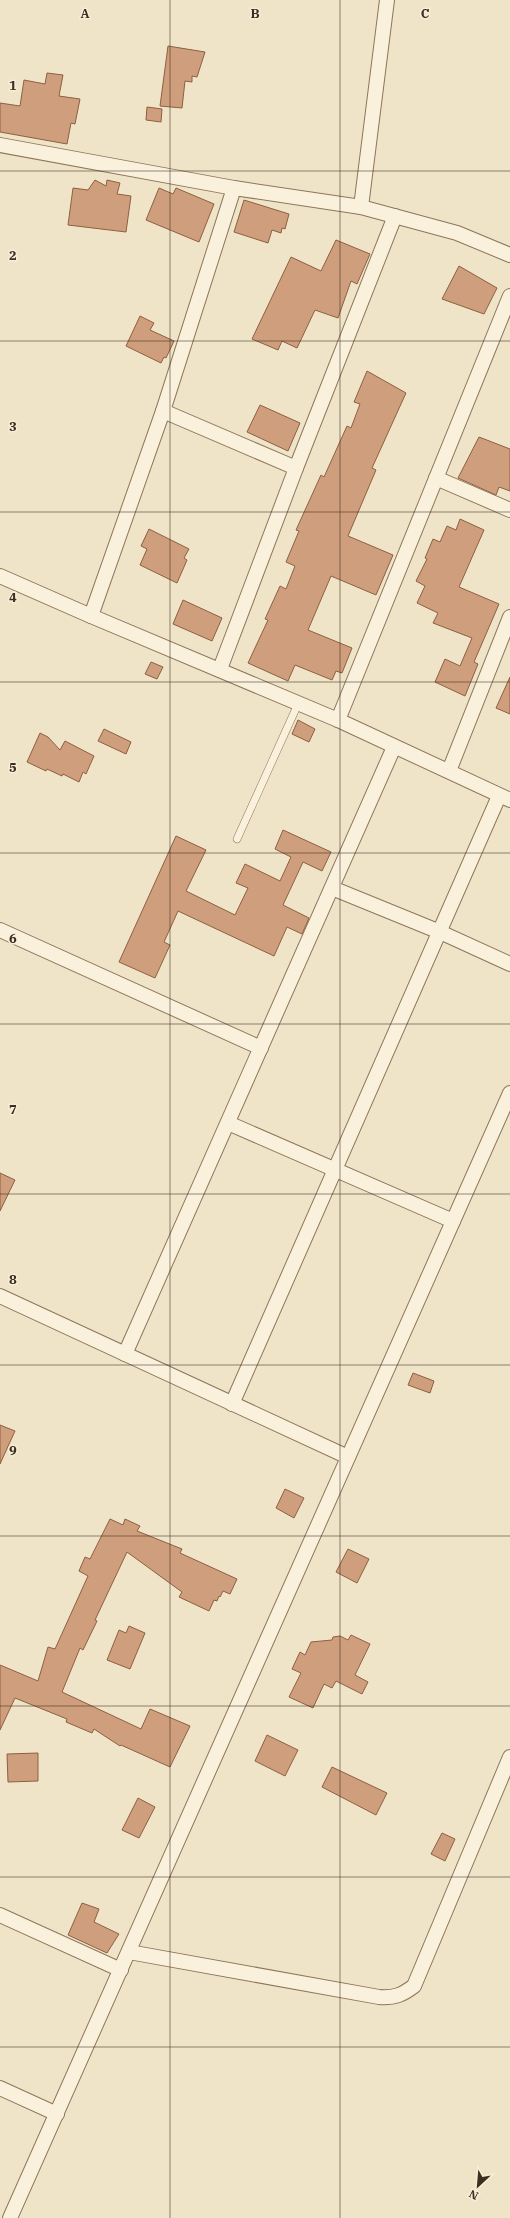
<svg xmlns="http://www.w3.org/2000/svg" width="510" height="2218" viewBox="0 0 510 2218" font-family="'IBM Plex Serif',serif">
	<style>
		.building { fill: #cf9f7d; stroke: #8d5f41 }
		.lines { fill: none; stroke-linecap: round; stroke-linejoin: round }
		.lane-casing { stroke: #8d765c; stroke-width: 8 }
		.street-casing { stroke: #8d765c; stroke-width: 16 }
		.lane { stroke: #faf1dc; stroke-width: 7 }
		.street { stroke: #faf1dc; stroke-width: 14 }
		.grid { fill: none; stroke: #3d2e20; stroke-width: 1; stroke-opacity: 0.55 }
		.grid-label { font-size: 13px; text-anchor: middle; font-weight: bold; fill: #3d2e20; stroke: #f7eed8; stroke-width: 3; stroke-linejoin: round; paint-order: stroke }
	</style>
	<rect width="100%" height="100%" fill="#f0e4c8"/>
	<g class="building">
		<path d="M168 46 205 52 197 77 192 76V82L185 81 182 108 160 106Z"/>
		<path d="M47 73 63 75 59 96 80 99 75 124 71 123 67 144 0 132V103L20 106 24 80 45 84Z"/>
		<path d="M147 107 162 109 161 122 146 120Z"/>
		<path d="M95 180 106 186 107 180 120 183 117 194 131 196 126 232 68 225 73 188 88 190Z"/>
		<path d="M159 188 173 194 176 188 214 204 199 242 146 220Z"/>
		<path d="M244 200 289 214 285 229 282 228 281 233 272 230 268 243 234 232Z"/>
		<path d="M336 240 370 254 357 284 351 281 338 318 315 310 297 348 282 341 278 350 252 339 291 257 321 271Z"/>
		<path d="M459 266 497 288 484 314 442 299Z"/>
		<path d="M140 316 154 323 150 330 174 341 166 358 164 357 161 363 126 346Z"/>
		<path d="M367 371 406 393 372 468 376 470 348 536 393 555 376 595 331 576 308 630 352 648 342 673 336 671 332 680 295 665 288 681 248 663 268 620 265 619 280 586 286 589 295 566 286 562 299 531 296 530 321 475 324 477 347 426 351 428 360 404 354 402Z"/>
		<path d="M260 405 300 423 288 451 247 432Z"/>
		<path d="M479 437 510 449V491L499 487 496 495 458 478Z"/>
		<path d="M460 519 484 530 459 587 499 604 474 662 478 664 465 696 435 682 445 659 460 666 472 638 433 623 438 613 417 603 425 586 416 581 427 559 425 558 433 539 440 542 447 526 456 530Z"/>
		<path d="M149 529 189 549 184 558 187 560 177 583 140 565 147 549 141 546Z"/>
		<path d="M183 600 222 618 212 641 173 624Z"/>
		<path d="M151 662 163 667 157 679 145 674Z"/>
		<path d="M510 677V714L496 708Z"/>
		<path d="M298 720 315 729 309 742 292 734Z"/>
		<path d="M104 729 131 742 126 754 98 741Z"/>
		<path d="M40 733 48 737 60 750 65 741 94 756 86 774 83 772 79 782 63 774 62 776 47 769 46 771 27 762Z"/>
		<path d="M283 830 331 852 322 871 303 862 283 905 309 918 302 934 287 927 274 956 178 911 164 942 170 945 155 978 119 962 176 836 206 850 186 891 235 915 248 888 236 883 245 864 280 881 291 857 275 849Z"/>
		<path d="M0 1173 15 1180 0 1211Z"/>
		<path d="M413 1373 434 1381 430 1393 408 1385Z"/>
		<path d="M0 1425 15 1431 0 1464Z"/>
		<path d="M285 1489 304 1498 294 1518 276 1508Z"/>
		<path d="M110 1519 123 1525 125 1519 140 1526 137 1531 182 1549 180 1553 237 1579 230 1594 223 1591 220 1597 219 1596 217 1601 214 1600 209 1611 179 1597 182 1592 127 1552 95 1620 97 1621 83 1650 80 1648 62 1692 141 1729 150 1709 190 1726 170 1767 121 1745 120 1746 94 1729 92 1733 66 1722 67 1719 15 1698 0 1730V1665L38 1681 48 1647 55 1649 88 1576 79 1571 85 1557 90 1559Z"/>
		<path d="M348 1549 369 1559 357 1583 336 1572Z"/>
		<path d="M129 1626 145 1633 130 1669 107 1660 119 1630 126 1633Z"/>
		<path d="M351 1635 370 1644 355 1675 368 1682 362 1694 336 1681 332 1688 324 1684 313 1708 289 1697 301 1673 292 1669 300 1652 305 1655 311 1642 332 1640 333 1637 340 1636 348 1640Z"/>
		<path d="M267 1735 298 1750 285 1776 255 1761Z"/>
		<path d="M38 1753V1781L8 1782 7 1754Z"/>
		<path d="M332 1767 387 1793 376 1815 322 1787Z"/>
		<path d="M138 1798 155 1807 139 1838 122 1830Z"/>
		<path d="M442 1833 455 1839 445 1861 431 1854Z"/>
		<path d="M82 1903 99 1909 94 1922 119 1934 107 1953 68 1935Z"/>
	</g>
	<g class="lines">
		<defs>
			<path id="lane" d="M237 839 298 704"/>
			<g id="street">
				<path d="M0 145 234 188 361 207 457 233 510 255"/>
				<path d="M361 207 387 0"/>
				<path d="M163 411 234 188"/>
				<path d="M296 468 395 216"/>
				<path d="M436 478 510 510"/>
				<path d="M0 576 91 616 163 411 296 468 220 669"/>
				<path d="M91 616 338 720 510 800"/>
				<path d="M338 720 510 296"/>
				<path d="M449 771 510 617"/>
				<path d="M332 888 440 932 510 964"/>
				<path d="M0 930 261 1048"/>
				<path d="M228 1123 453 1221"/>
				<path d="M0 1296 348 1457"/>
				<path d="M125 1354 394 747"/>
				<path d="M232 1404 499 796"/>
				<path d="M0 1915 121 1970"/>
				<path d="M129 1952 379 1997C395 1998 402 1995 414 1986L510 1757"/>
				<path d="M0 2088 57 2114"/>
				<path d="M10 2218 510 1093"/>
			</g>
		</defs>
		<use href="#lane" class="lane-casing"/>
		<use href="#street" class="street-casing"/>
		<use href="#lane" class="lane"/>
		<use href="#street" class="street"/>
	</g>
	<path class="grid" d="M170 0V2218M340 0V2218M0 171H510M0 341H510M0 512H510M0 682H510M0 853H510M0 1024H510M0 1194H510M0 1365H510M0 1536H510M0 1706H510M0 1877H510M0 2047H510"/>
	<g class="grid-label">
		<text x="85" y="18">A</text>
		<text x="255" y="18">B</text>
		<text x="425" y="18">C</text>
		<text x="13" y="90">1</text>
		<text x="13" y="260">2</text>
		<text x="13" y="431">3</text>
		<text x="13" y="602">4</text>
		<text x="13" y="772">5</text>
		<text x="13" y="943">6</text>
		<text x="13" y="1114">7</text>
		<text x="13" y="1284">8</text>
		<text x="13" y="1455">9</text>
	</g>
	<g transform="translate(478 2186) rotate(206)" stroke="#f7eed8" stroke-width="3" paint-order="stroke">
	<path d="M0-3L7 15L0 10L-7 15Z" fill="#3d2e20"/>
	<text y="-6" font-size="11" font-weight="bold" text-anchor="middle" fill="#3d2e20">N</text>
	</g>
</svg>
